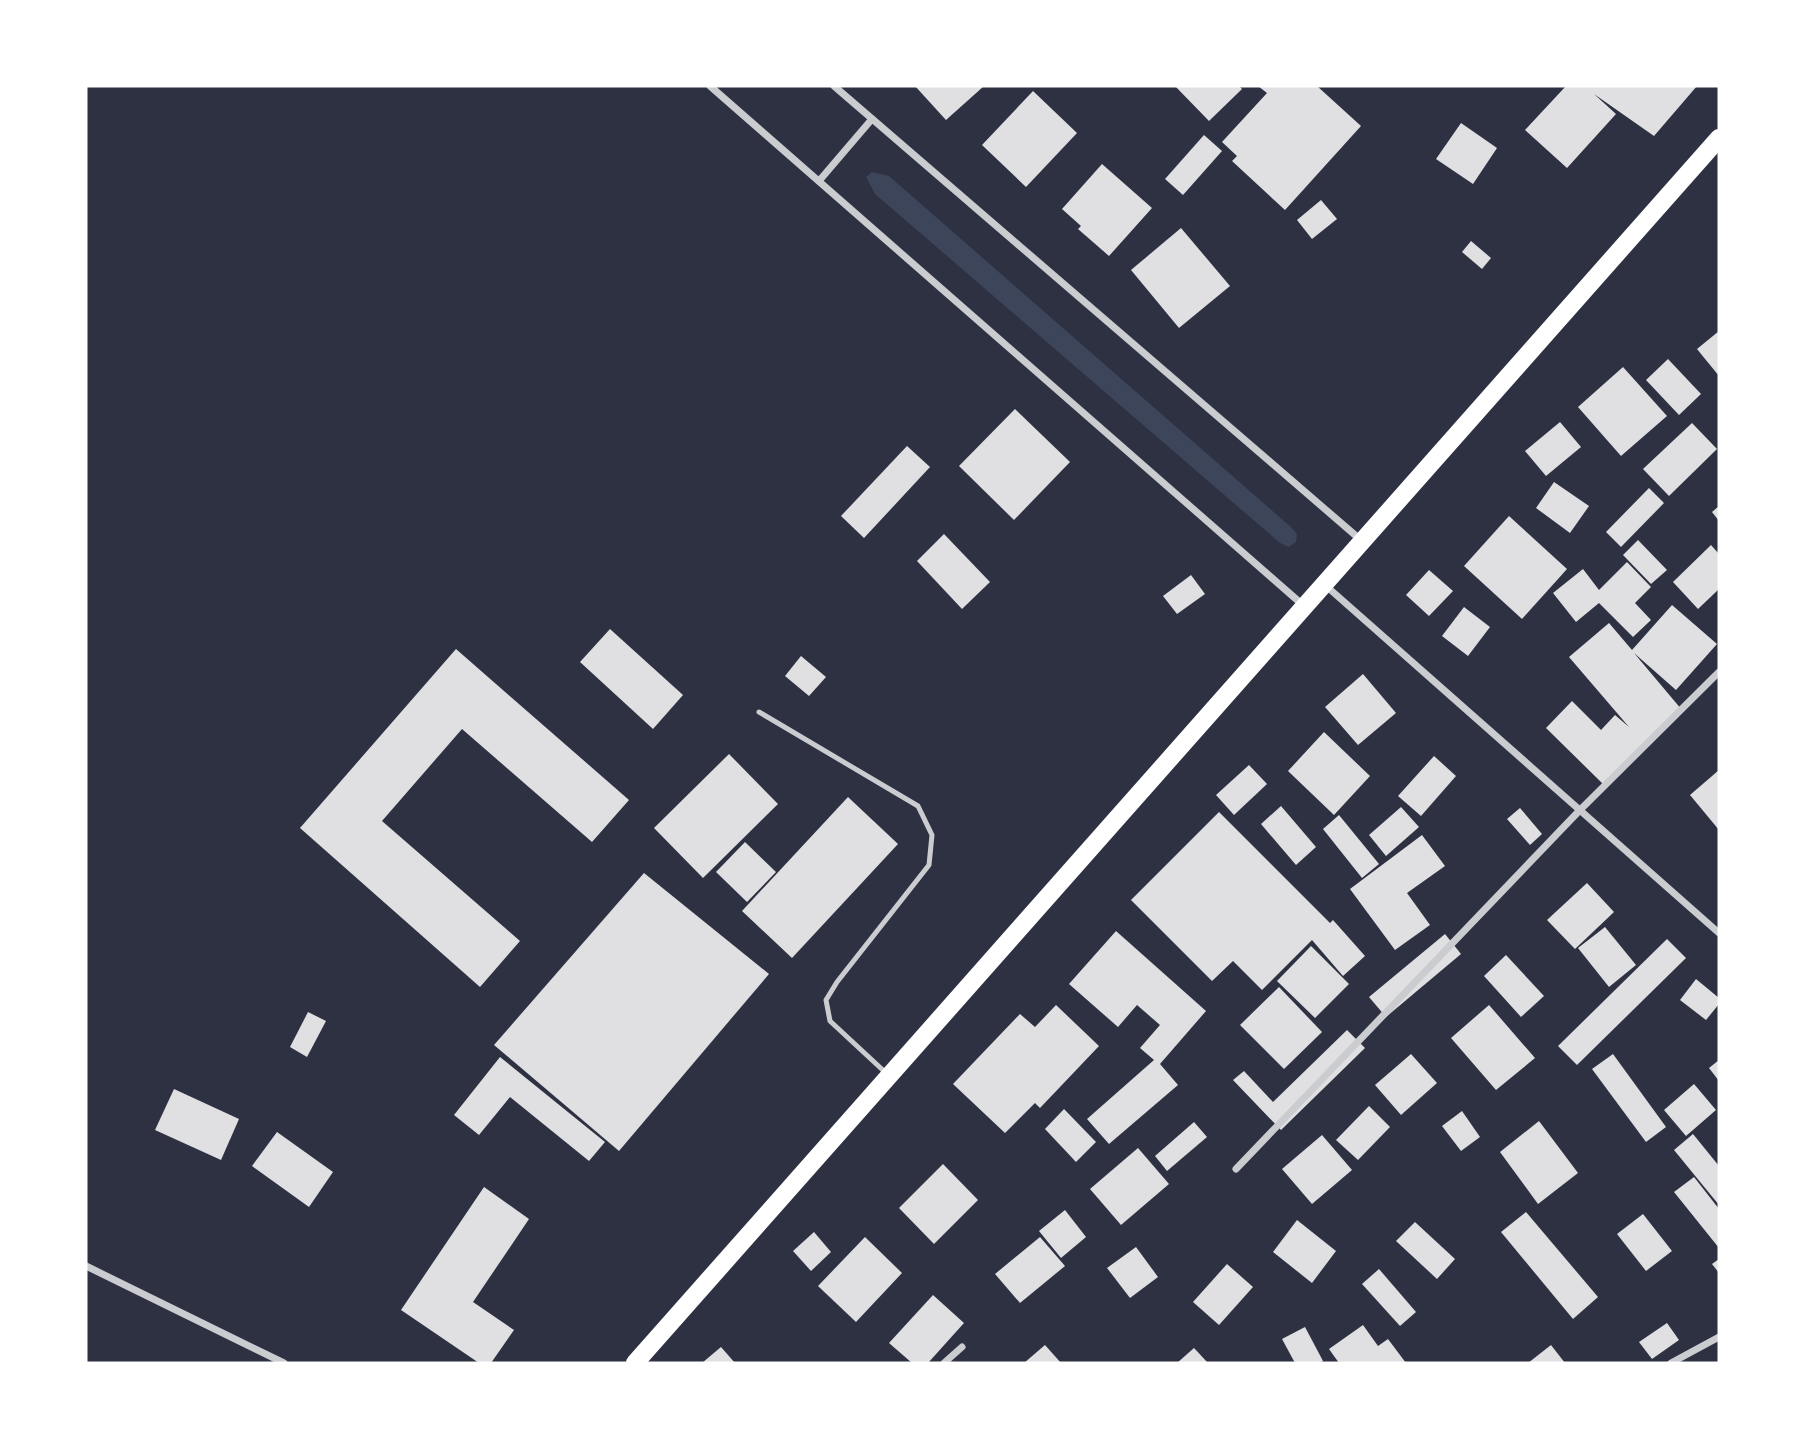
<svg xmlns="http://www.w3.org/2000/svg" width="1805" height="1449" viewBox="0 0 1805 1449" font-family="'Nunito Sans',sans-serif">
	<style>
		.green { fill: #3c4559 }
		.building { fill: #e0e0e3 }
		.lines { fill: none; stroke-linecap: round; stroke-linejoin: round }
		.service { stroke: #caccd0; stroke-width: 5 }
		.minor { stroke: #caccd0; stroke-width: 7 }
		.primary { stroke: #fff; stroke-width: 18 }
	</style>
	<rect width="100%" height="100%" fill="#2d3142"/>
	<path class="green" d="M872 172 889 176 1291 527 1297 534 1296 542 1289 547 1280 543 875 194 866 177Z"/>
	<g class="building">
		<path d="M915 86H984L946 120Z"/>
		<path d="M1175 86H1239L1242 89 1209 121Z"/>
		<path d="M1258 86H1317L1361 126 1285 210 1232 161 1237 156 1222 142 1267 93Z"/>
		<path d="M1566 86H1697L1654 136 1594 94 1616 114 1567 168 1525 130Z"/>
		<path d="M1033 91 1077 133 1026 187 982 145Z"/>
		<path d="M1461 123 1497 148 1473 184 1436 159Z"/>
		<path d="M1204 135 1222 151 1183 195 1165 179Z"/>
		<path d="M1102 164 1152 208 1109 256 1078 229 1081 226 1062 209Z"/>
		<path d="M1321 200 1337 219 1312 239 1297 220Z"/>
		<path d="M1181 228 1230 286 1179 328 1131 270Z"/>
		<path d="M1471 241 1491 258 1482 269 1462 252Z"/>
		<path d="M1719 331V376L1697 349Z"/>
		<path d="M1668 359 1701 394 1679 415 1646 380Z"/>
		<path d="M1623 367 1667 416 1621 456 1578 407Z"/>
		<path d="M1015 409 1070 462 1014 520 959 466Z"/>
		<path d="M1560 422 1581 447 1546 476 1525 451Z"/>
		<path d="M1692 423 1717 449 1669 496 1643 469Z"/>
		<path d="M907 446 930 467 864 538 841 516Z"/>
		<path d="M1554 482 1589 506 1570 533 1536 508Z"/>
		<path d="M1649 488 1664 503 1621 547 1606 532Z"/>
		<path d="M1719 506V521L1712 512Z"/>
		<path d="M1509 516 1567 569 1522 619 1464 566Z"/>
		<path d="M944 534 990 582 962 609 917 561Z"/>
		<path d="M1638 540 1667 570 1651 584 1623 555Z"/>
		<path d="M1711 545 1719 554V589L1698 609 1673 582Z"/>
		<path d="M1627 562 1651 587 1635 603 1651 620 1633 637 1599 603 1576 622 1553 593 1583 569 1599 590Z"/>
		<path d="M1429 570 1453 591 1429 616 1406 595Z"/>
		<path d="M1191 575 1205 594 1177 614 1163 596Z"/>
		<path d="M1672 605 1717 644 1676 690 1634 653 1682 710 1603 784 1546 728 1572 701 1601 730 1615 715 1629 727 1569 657 1609 623 1632 650Z"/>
		<path d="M1464 607 1490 627 1468 656 1442 636Z"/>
		<path d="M610 629 683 695 653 729 580 662Z"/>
		<path d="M456 649 629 800 592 842 462 729 382 821 520 941 480 987 300 828Z"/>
		<path d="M801 656 826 677 809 696 785 676Z"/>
		<path d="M1363 674 1396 713 1358 745 1325 707Z"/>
		<path d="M1324 732 1370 776 1334 815 1288 771Z"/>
		<path d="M729 754 778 804 703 878 654 828Z"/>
		<path d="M1434 756 1456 776 1421 816 1398 796Z"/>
		<path d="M1249 765 1267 784 1234 815 1216 795Z"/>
		<path d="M1719 770V830L1690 795Z"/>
		<path d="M848 797 898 844 792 958 742 911Z"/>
		<path d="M1281 806 1316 847 1296 865 1261 824Z"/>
		<path d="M1401 807 1419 827 1386 856 1369 835Z"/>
		<path d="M1520 808 1542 834 1530 845 1507 819Z"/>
		<path d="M1219 812 1330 923 1333 920 1365 956 1343 976 1312 940 1262 990 1233 961 1212 981 1131 900Z"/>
		<path d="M1339 815 1379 864 1362 878 1323 829Z"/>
		<path d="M1422 835 1445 866 1407 893 1430 925 1395 950 1350 889Z"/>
		<path d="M745 842 776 872 747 902 716 872Z"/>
		<path d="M644 873 769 974 619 1151 494 1045Z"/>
		<path d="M1587 883 1614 912 1575 949 1547 920Z"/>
		<path d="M1605 927 1636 965 1609 987 1578 948Z"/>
		<path d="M1116 931 1206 1011 1160 1064 1178 1085 1109 1144 1087 1119 1154 1060 1140 1048 1160 1025 1137 1005 1118 1027 1069 984Z"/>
		<path d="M1445 934 1461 954 1386 1017 1369 997Z"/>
		<path d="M1667 939 1686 958 1577 1065 1558 1046Z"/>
		<path d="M1311 946 1349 984 1315 1018 1277 981Z"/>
		<path d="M1506 955 1544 996 1521 1017 1484 976Z"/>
		<path d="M1696 979 1719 998V1004L1706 1020 1680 1000Z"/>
		<path d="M1279 987 1322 1032 1284 1069 1240 1025Z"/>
		<path d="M1056 1005 1099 1046 1040 1108 1035 1103 1005 1133 953 1084 1020 1014 1035 1027Z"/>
		<path d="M1489 1005 1535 1058 1496 1090 1451 1038Z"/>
		<path d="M308 1012 326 1021 307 1057 290 1047Z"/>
		<path d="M1347 1030 1365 1048 1281 1130 1233 1080 1244 1071 1273 1102Z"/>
		<path d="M1411 1054 1437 1083 1401 1115 1375 1085Z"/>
		<path d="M1613 1054 1666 1127 1646 1142 1592 1069Z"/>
		<path d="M500 1057 605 1142 589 1161 510 1097 479 1135 454 1115Z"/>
		<path d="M1719 1060V1081L1709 1068Z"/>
		<path d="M1694 1084 1716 1110 1686 1136 1664 1110Z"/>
		<path d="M174 1089 239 1119 221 1160 155 1130Z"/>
		<path d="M1369 1106 1390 1127 1358 1160 1336 1140Z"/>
		<path d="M1064 1109 1096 1142 1076 1162 1045 1129Z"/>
		<path d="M1462 1111 1480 1137 1461 1151 1442 1126Z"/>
		<path d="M1539 1121 1578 1173 1538 1204 1500 1152Z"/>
		<path d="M1194 1122 1207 1137 1167 1171 1155 1156Z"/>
		<path d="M277 1132 333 1172 309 1207 252 1166Z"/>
		<path d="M1693 1134 1719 1166V1205L1674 1150Z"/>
		<path d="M1322 1135 1352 1170 1312 1204 1282 1169Z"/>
		<path d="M1138 1148 1169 1184 1121 1225 1090 1189Z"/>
		<path d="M943 1164 978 1200 934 1244 899 1208Z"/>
		<path d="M1694 1177 1719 1209V1248L1674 1192Z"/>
		<path d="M484 1187 529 1219 473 1302 514 1330 491 1363H479L401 1310Z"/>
		<path d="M1065 1210 1086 1237 1061 1258 1039 1231Z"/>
		<path d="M1526 1212 1598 1297 1573 1319 1501 1232Z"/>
		<path d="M1643 1214 1672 1251 1646 1271 1617 1234Z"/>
		<path d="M1297 1220 1336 1251 1312 1283 1273 1252Z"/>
		<path d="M1415 1222 1455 1259 1437 1279 1396 1241Z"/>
		<path d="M814 1232 831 1252 811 1271 793 1251Z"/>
		<path d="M865 1237 902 1273 856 1322 818 1286Z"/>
		<path d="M1040 1237 1065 1266 1020 1303 995 1274Z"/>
		<path d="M1136 1247 1158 1277 1130 1298 1107 1268Z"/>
		<path d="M1719 1259V1273L1712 1264Z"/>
		<path d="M1227 1264 1253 1287 1219 1325 1193 1302Z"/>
		<path d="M1379 1269 1416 1312 1400 1326 1362 1284Z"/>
		<path d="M933 1295 964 1323 928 1363H912L889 1343Z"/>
		<path d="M1667 1323 1679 1340 1652 1359 1639 1342Z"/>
		<path d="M1363 1325 1378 1346 1388 1339 1406 1363H1339L1329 1349Z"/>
		<path d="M1305 1327 1323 1361 1319 1363H1295L1282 1339Z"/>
		<path d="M1045 1345 1061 1363H1024Z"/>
		<path d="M1551 1345 1565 1363H1528Z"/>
		<path d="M721 1347 735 1363H702Z"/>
		<path d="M1194 1348 1208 1363H1177Z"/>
	</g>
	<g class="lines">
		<path class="service" d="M759 712 918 806 932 835 929 865 837 982 826 1000 830 1021 886 1073"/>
		<g class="minor">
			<path d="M710 86 1304 606"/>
			<path d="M834 86 1362 541"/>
			<path d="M819 181 872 119"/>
			<path d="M1325 585 1719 933"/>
			<path d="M1236 1169 1579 811 1719 672"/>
			<path d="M86 1266 284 1363"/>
			<path d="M944 1363 962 1347"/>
			<path d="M1671 1363 1719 1337"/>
		</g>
		<path class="primary" d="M635 1363 1719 138"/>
	</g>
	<rect width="1805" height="1449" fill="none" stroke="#ffffff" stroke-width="175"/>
</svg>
